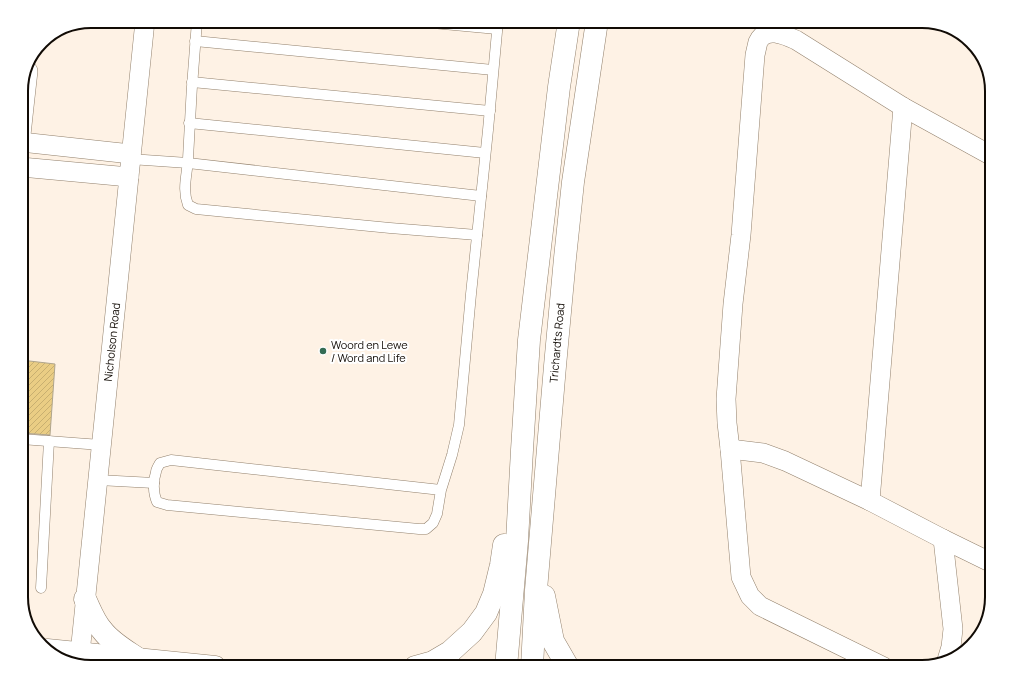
<svg xmlns="http://www.w3.org/2000/svg" width="1013" height="688" viewBox="0 0 1013 688" font-family="Manrope,sans-serif">
	<style>
		.building { fill: url(#building-hatch); stroke: #afa58d }
		.lines { fill: none; stroke-linecap: round; stroke-linejoin: round }
		.service-casing { stroke: #92806c; stroke-width: 11 }
		.minor-casing { stroke: #92806c; stroke-width: 20 }
		.tertiary-casing { stroke: #92806c; stroke-width: 23 }
		.secondary-casing { stroke: #92806c; stroke-width: 23 }
		.service { stroke: #fff; stroke-width: 10 }
		.minor { stroke: #fff; stroke-width: 19 }
		.tertiary { stroke: #fff; stroke-width: 22 }
		.secondary { stroke: #fff; stroke-width: 22 }
		.poi-dot { fill: #336b53; stroke: #fff; stroke-width: 1.5 }
		.labels { text-anchor: middle; stroke-width: 4; stroke-linejoin: round; paint-order: stroke }
		.street-label { font-size: 11px; fill: #110b05; stroke: #fff }
		.poi-label { font-size: 11px; fill: #110b05; stroke: #fff; text-anchor: start }
		.rim { fill: none; stroke: #110b05; stroke-width: 2 }
	</style>
	<defs>
		<pattern id="building-hatch" width="6" height="6" patternUnits="userSpaceOnUse"><rect width="6" height="6" fill="#eacd84"/><path d="M-1 1l2-2M0 6l6-6M5 7l2-2" fill="none" stroke="#c8af70"/></pattern>
	</defs>
	<rect width="100%" height="100%" fill="#fef2e5"/>
	<path class="building" d="M21 360 55 364 50 435 21 433Z"/>
	<g class="lines">
		<defs>
			<g id="service">
				<path d="M197 21C193 67 190 113 188 159 187 176 182 189 188 205L196 209 390 228 477 235"/>
				<path d="M411 21 497 29"/>
				<path d="M195 41 493 70"/>
				<path d="M192 82 490 111"/>
				<path d="M189 123 485 153"/>
				<path d="M130 159 188 163 481 196"/>
				<path d="M21 439 101 445"/>
				<path d="M98 480 154 483"/>
				<path d="M441 490 171 460 160 463C159 465 156 469 156 472 153 481 153 493 157 502L167 505 419 529H426L433 523 437 514 441 490 452 455 459 425 471 294 488 130 498 21"/>
				<path d="M41 588 49 441"/>
			</g>
			<g id="minor">
				<path d="M21 135 24 107 28 71"/>
				<path d="M21 142 131 154"/>
				<path d="M21 167 129 177"/>
				<path d="M730 449 763 453 785 461 870 501 943 539 992 563"/>
				<path d="M870 501 903 107"/>
				<path d="M943 539 953 629 951 647 947 660"/>
				<path d="M79 663 145 21"/>
				<path d="M884 667 760 606 750 596 741 577 730 449 727 423 726 399 733 304 741 235 755 55C756 51 757 46 758 42 765 26 785 35 796 40L903 107 992 156"/>
			</g>
			<g id="tertiary">
				<path d="M85 599C90 609 94 621 102 630 111 642 125 650 137 658"/>
				<path d="M47 650 215 667"/>
			</g>
			<g id="secondary">
				<path d="M544 596 553 641 568 667"/>
				<path d="M415 667 433 662 450 652 472 632 486 613 494 594 501 565 504 545"/>
				<path d="M506 667 517 541 522 450 529 340 559 87 569 21"/>
				<path d="M532 667 536 590 555 366 565 258 573 182 597 21"/>
			</g>
		</defs>
		<use href="#service" class="service-casing"/>
		<use href="#minor" class="minor-casing"/>
		<use href="#tertiary" class="tertiary-casing"/>
		<use href="#secondary" class="secondary-casing"/>
		<use href="#service" class="service"/>
		<use href="#minor" class="minor"/>
		<use href="#tertiary" class="tertiary"/>
		<use href="#secondary" class="secondary"/>
	</g>
	<circle class="poi-dot" cx="323" cy="351" r="4"/>
	<g class="labels">
		<g class="street-label">
			<text transform="translate(112 342) rotate(-84)" y="4">Nicholson Road</text>
			<text transform="translate(557 343) rotate(-85)" y="4">Trichardts Road</text>
		</g>
		<g class="poi-label">
			<text x="331" y="349">Woord en Lewe<tspan x="331" dy="13">/ Word and Life</tspan></text>
		</g>
	</g>
	<path d="M0 0H1013V688H0ZM91 28H922A63 63 0 0 1 985 91V597A63 63 0 0 1 922 660H91A63 63 0 0 1 28 597V91A63 63 0 0 1 91 28Z" fill="#fff" fill-rule="evenodd"/>
	<path class="rim" d="M91 28H922A63 63 0 0 1 985 91V597A63 63 0 0 1 922 660H91A63 63 0 0 1 28 597V91A63 63 0 0 1 91 28Z"/>
</svg>
